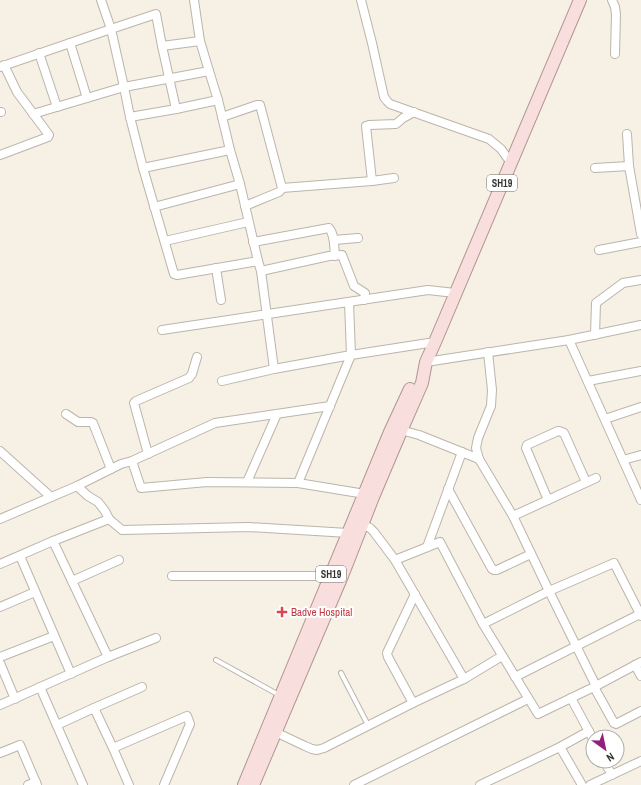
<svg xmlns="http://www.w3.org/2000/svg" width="641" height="785" viewBox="0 0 641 785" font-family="'Archivo Narrow',sans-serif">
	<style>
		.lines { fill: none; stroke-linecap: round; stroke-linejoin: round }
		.service-casing { stroke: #bbb5ab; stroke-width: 6 }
		.minor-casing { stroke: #bbb5ab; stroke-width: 10 }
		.primary-casing { stroke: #b19491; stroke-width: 14 }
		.service { stroke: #fff; stroke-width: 4 }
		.minor { stroke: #fff; stroke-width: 8 }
		.primary { stroke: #f8dfdd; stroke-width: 12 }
		.health-dot { fill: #e0444e; stroke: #fff; stroke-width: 1.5 }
		.labels { text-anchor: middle; stroke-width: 4; stroke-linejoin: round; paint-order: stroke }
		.shield { fill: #fff; stroke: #71706d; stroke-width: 1 }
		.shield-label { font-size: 10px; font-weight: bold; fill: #34322e }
		.health-label { font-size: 11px; fill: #be3a42; stroke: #fff; text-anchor: start }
	</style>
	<rect width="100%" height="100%" fill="#f6f0e5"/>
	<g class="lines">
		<defs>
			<g id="service">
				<path d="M216 660 279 695"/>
				<path d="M341 673 368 725"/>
			</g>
			<g id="minor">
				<path d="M101 0 111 29 156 14 162 46 176 109"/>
				<path d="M194 0 200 41 209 71 218 100"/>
				<path d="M361 0 372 43 384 97 387 101 390 104 489 139 501 149 511 163"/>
				<path d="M612 0 615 7 616 14 615 54"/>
				<path d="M70 43 87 98"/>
				<path d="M162 46 200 41"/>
				<path d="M39 53 57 107"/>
				<path d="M0 67 111 29 124 87 130 117 176 109 218 100 230 150 240 184 258 261 261 271 274 369 351 355 435 342"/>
				<path d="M0 112H1"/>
				<path d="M33 114 124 87 209 71"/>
				<path d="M130 117 143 168 174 274 177 275 258 261"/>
				<path d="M222 117 257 105H260L282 188 281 190 279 192 245 206"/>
				<path d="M627 134 629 166 641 234"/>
				<path d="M0 155 48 137 49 135 17 92 4 65"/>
				<path d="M143 168 230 150"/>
				<path d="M595 168 629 166"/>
				<path d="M372 181 366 126 369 125 396 124 403 118 414 112"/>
				<path d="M282 188 372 181 394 178"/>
				<path d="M154 207 240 184"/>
				<path d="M334 240 358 238"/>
				<path d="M165 241 248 222"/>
				<path d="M253 242 329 228C335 235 334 247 335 256"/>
				<path d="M599 250 641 242"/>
				<path d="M216 268 221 300"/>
				<path d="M261 271 329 256 342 255 354 286 365 293 364 300"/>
				<path d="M162 330 428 290 455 293"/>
				<path d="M595 335 596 303 623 283 641 280"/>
				<path d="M569 340 641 500"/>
				<path d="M488 352 492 390 491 406 478 438 476 448 479 459 513 516 549 591 483 624 538 714 596 686"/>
				<path d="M426 362 569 340 641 325"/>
				<path d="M222 381 274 369"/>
				<path d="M588 381 641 371"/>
				<path d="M66 414 78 422H91L93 423 111 469"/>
				<path d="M605 419 641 407"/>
				<path d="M397 429 419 435 479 459"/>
				<path d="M0 451 51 497"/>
				<path d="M148 454 134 403 136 401 189 378 192 374 197 357"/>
				<path d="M623 460 641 455"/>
				<path d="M132 461 141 488 207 482 298 483 365 494"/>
				<path d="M247 482 277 414"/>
				<path d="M298 483 351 355 349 302"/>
				<path d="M77 486 88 496 98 502 105 511 109 519 122 530 248 527 348 533"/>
				<path d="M448 489 492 569 494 570H497L531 554"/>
				<path d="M548 500 526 448 527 445 558 431H559L564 433 586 482"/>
				<path d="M513 516 596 478"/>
				<path d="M0 519 77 486 121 464 132 461 215 423 330 406"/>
				<path d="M359 523 370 528 374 532 395 560 440 542 483 624"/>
				<path d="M53 541 108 657"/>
				<path d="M427 547 462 452"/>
				<path d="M20 556 71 674"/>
				<path d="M395 560 464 679 502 656"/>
				<path d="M0 564 53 541 109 519"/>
				<path d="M172 576H335"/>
				<path d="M72 581 119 560"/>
				<path d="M0 607 35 592"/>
				<path d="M641 616 614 563 549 591 596 686 641 662"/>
				<path d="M0 657 54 636"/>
				<path d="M0 663 15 699"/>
				<path d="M635 665 641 676"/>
				<path d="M515 677 640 614"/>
				<path d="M40 687 83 785"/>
				<path d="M594 687 614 723 616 724 641 711"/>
				<path d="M571 698 593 739"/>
				<path d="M413 703 388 657 387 653 415 594"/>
				<path d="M0 705 108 657 156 638"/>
				<path d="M94 708 142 687"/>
				<path d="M57 725 94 708 113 748 187 716 190 724 164 785"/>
				<path d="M271 730 305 746 312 749 317 750 324 748 413 703 464 679"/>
				<path d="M560 747 589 731"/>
				<path d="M113 748 129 785"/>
				<path d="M0 753 20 745 37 785"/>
				<path d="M604 761 612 775"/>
				<path d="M28 785 36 782"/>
				<path d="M354 785 528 699"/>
				<path d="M480 785 560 747 582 785"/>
				<path d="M590 785 641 761"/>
			</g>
			<g id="primary">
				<path d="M244 785 390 432 410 389"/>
				<path d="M253 785 342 576 373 497 401 431 422 383 426 362 435 342 580 0"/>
			</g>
		</defs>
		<use href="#service" class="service-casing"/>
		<use href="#minor" class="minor-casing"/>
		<use href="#primary" class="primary-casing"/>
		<use href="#service" class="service"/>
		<use href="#minor" class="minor"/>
		<use href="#primary" class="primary"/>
	</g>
	<path class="health-dot" d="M280 606h4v4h4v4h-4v4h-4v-4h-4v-4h4z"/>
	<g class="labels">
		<g class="shield">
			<rect x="487" y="175" width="30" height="16" rx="3"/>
			<rect x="316" y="566" width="30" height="16" rx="3"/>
		</g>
		<g class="shield-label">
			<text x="502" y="187">SH19</text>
			<text x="331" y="578">SH19</text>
		</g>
		<g class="health-label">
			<text x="291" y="616">Badve Hospital</text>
		</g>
	</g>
	<g transform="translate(605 749) rotate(147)"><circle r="19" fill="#ffffff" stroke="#aeadab"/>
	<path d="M0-3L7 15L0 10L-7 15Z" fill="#921f7f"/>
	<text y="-6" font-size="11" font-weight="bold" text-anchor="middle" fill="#34322e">N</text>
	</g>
</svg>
